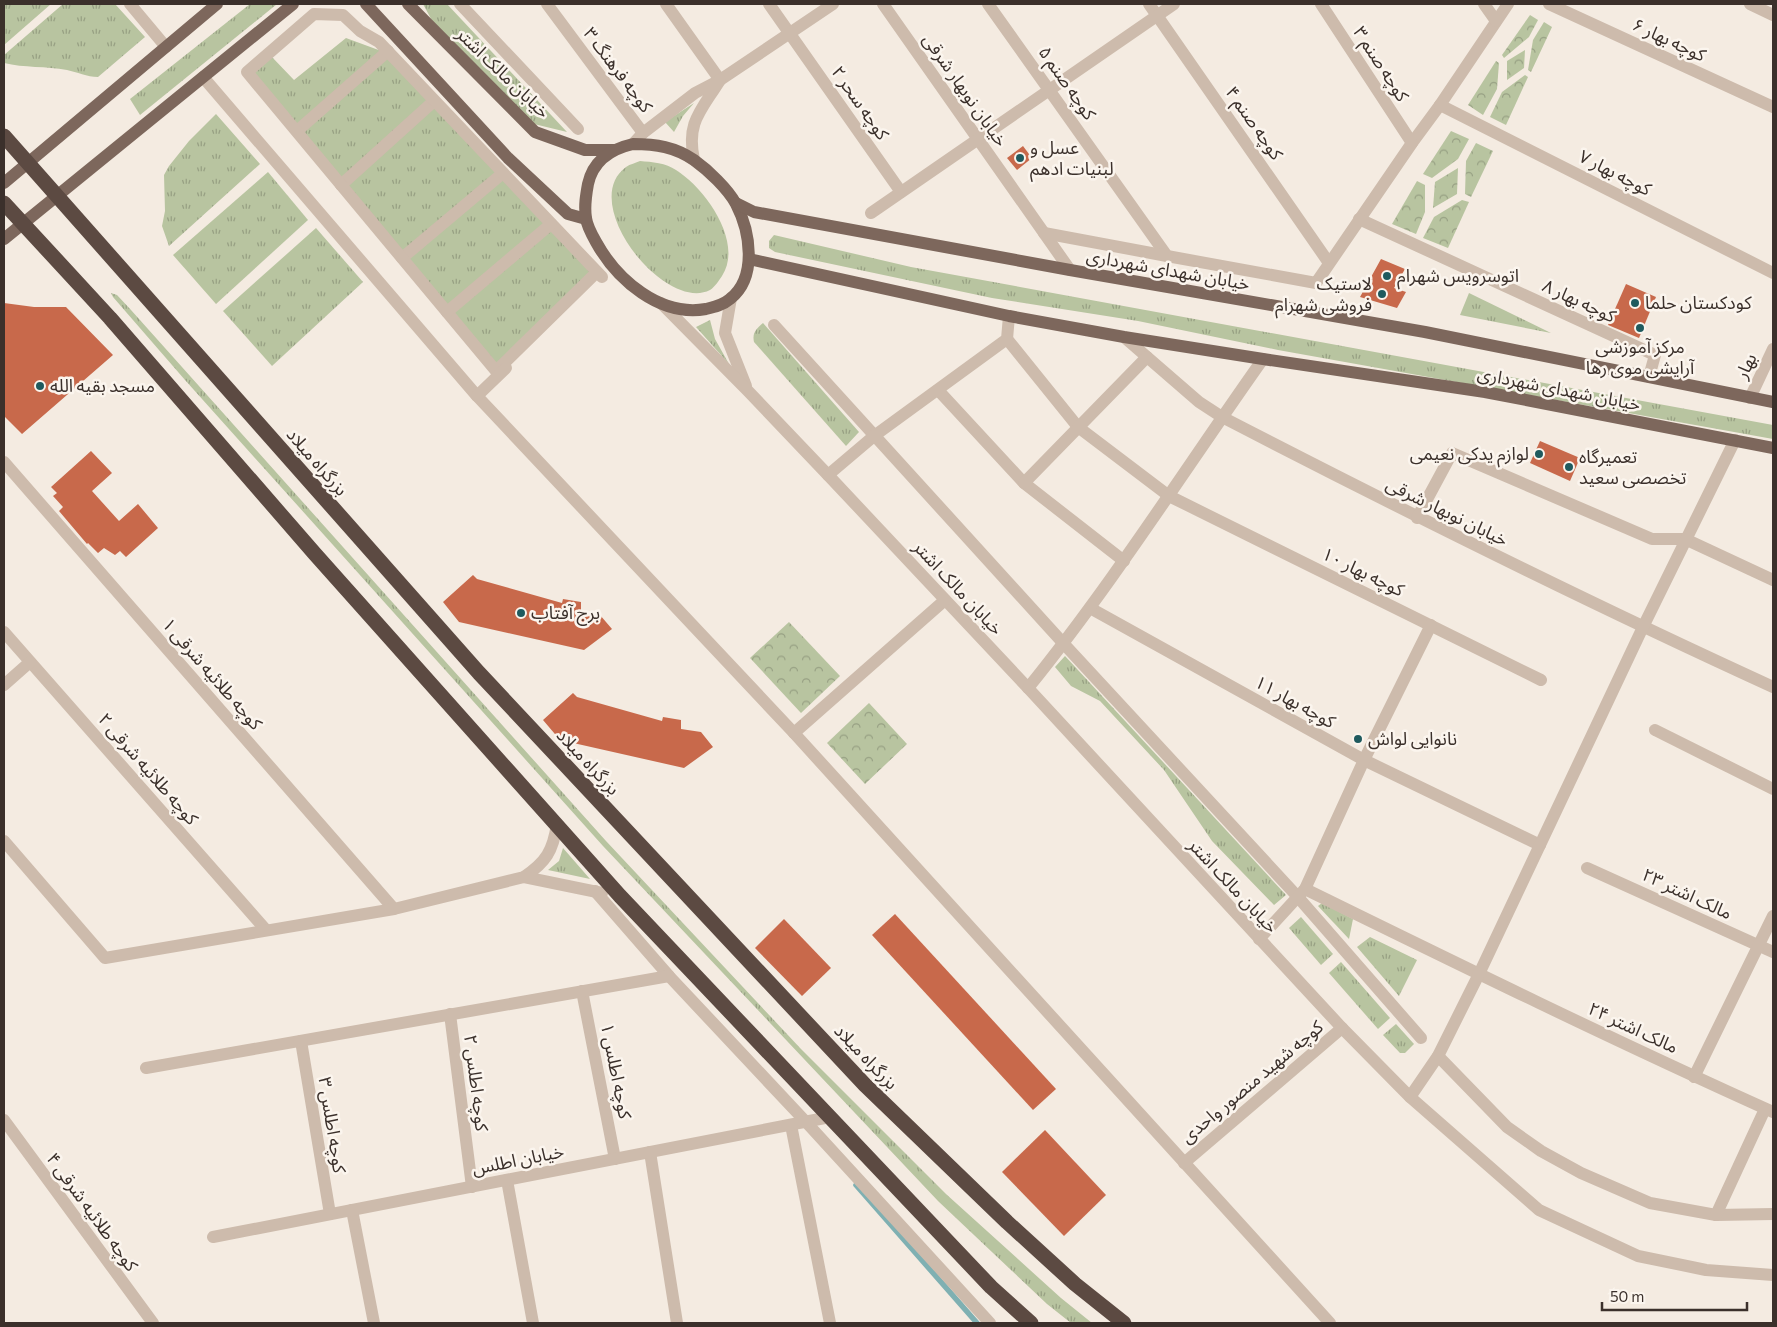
<svg xmlns="http://www.w3.org/2000/svg" width="1777" height="1327" viewBox="0 0 1777 1327" font-family="Commissioner,'Noto Sans Arabic',sans-serif">
	<style>
		.grass { fill: url(#grass-tufts) }
		.park { fill: url(#park-crowns) }
		.lines { fill: none; stroke-linecap: round; stroke-linejoin: round }
		.stream { stroke: #7fb0b2; stroke-width: 5.5 }
		.building { fill: #c8694b }
		.minor { stroke: #cdbbac; stroke-width: 12 }
		.major { stroke: #7d675c; stroke-width: 12 }
		.highway { stroke: #5c4a42; stroke-width: 15 }
		.poi-dot { fill: #1f5a5e; stroke: #fbf5ee; stroke-width: 2 }
		.labels { text-anchor: middle; stroke-width: 5; stroke-linejoin: round; paint-order: stroke }
		.street-label { font-size: 18px; fill: #3b302b; stroke: #fbf5ee }
		.poi-label { font-size: 18px; fill: #3b302b; stroke: #fbf5ee; text-anchor: start }
	</style>
	<defs>
		<pattern id="grass-tufts" width="24" height="20" patternUnits="userSpaceOnUse" patternTransform="scale(1.25)"><rect width="24" height="20" fill="#b8c4a0"/><path d="M3 7l-1-3M5 7V3M7 7l1-3M15 17l-1-3M17 17v-4M19 17l1-3" fill="none" stroke="#97a083"/></pattern>
		<pattern id="park-crowns" width="20" height="18" patternUnits="userSpaceOnUse" patternTransform="scale(1.25)"><rect width="20" height="18" fill="#b8c4a0"/><path d="M2 6a3 3 0 1 1 6 0M12 15a3 3 0 1 1 6 0" fill="none" stroke="#97a083"/></pattern>
	</defs>
	<rect width="100%" height="100%" fill="#f4ebe1"/>
	<g class="grass">
		<path d="M4 4H51L4 45Z"/>
		<path d="M63 4H115L145 37 98 77C87 77 77 72 67 70 46 66 24 68 4 63V55Z"/>
		<path d="M250 4H277L140 115 130 99Z"/>
		<path d="M423 4H447L567 132 534 124 436 28Z"/>
		<path d="M346 38 384 52 297 127 252 73 271 56 294 80Z"/>
		<path d="M387 55 430 101 342 181 300 131Z"/>
		<path d="M694 103 683 116 674 132 665 122Z"/>
		<path d="M434 104 499 174 403 254 345 185Z"/>
		<path d="M216 114 260 164 169 246 162 226 165 211 164 175 169 166 189 141Z"/>
		<path d="M640 161C652 162 666 163 676 170 705 188 744 242 722 276 719 280 715 287 710 290 665 313 577 203 626 167 630 164 636 163 640 161Z"/>
		<path d="M268 172 308 220 216 304 173 255Z"/>
		<path d="M502 178 546 224 448 309 406 258Z"/>
		<path d="M316 228 363 282 272 366 223 311Z"/>
		<path d="M550 229 592 273 497 367 451 312Z"/>
		<path d="M774 235 911 267 1773 425V439L1278 350 1138 321 992 298 775 252 769 248V241Z"/>
		<path d="M111 293 117 295 131 310 606 841 801 1049 946 1194 1061 1298 1092 1323H1071L1047 1304 938 1201 603 846 185 380 113 297Z"/>
		<path d="M1469 293 1551 333 1460 315Z"/>
		<path d="M710 320 715 339 729 364 696 327Z"/>
		<path d="M763 323 859 432 846 446 754 342C752 333 756 329 763 323Z"/>
		<path d="M1065 656 1286 895 1274 905 1212 841 1164 770 1100 701 1071 686 1055 667Z"/>
		<path d="M563 848 590 879 548 870 559 861Z"/>
		<path d="M1322 903 1353 919 1349 939 1318 906Z"/>
		<path d="M1301 917 1333 954 1321 965 1289 928Z"/>
		<path d="M1370 937 1417 960 1399 996 1357 947Z"/>
		<path d="M1341 962 1390 1018 1378 1029 1329 973Z"/>
		<path d="M1396 1024 1414 1044 1405 1053H1400L1383 1035Z"/>
	</g>
	<g class="park">
		<path d="M1530 15 1538 20 1529 37 1504 58 1502 55Z"/>
		<path d="M1544 22 1552 27 1531 72 1528 70 1533 40Z"/>
		<path d="M1525 50 1524 68 1507 80V61Z"/>
		<path d="M1496 61 1499 63 1497 89 1483 115 1468 105Z"/>
		<path d="M1525 75 1528 77 1506 125 1490 117 1502 92Z"/>
		<path d="M1451 131 1469 139 1458 159 1432 178 1423 174Z"/>
		<path d="M1476 143 1493 151 1471 197 1465 194 1466 161Z"/>
		<path d="M1458 168 1457 194 1433 208 1435 182Z"/>
		<path d="M1417 181 1425 185V212L1416 234 1392 224Z"/>
		<path d="M1462 200 1469 202 1448 248 1423 238 1434 217Z"/>
		<path d="M789 622 840 676 801 713 750 658Z"/>
		<path d="M869 703 907 744 865 784 827 743Z"/>
	</g>
	<g class="lines">
		<path class="stream" d="M856 1185 977 1323"/>
	</g>
	<g class="building">
		<path d="M1023 146 1032 158 1017 170 1007 158Z"/>
		<path d="M1381 259 1405 269 1394 288 1406 292 1397 308 1360 297Z"/>
		<path d="M1626 284 1656 297 1639 338 1608 325Z"/>
		<path d="M4 303 34 307H66L113 355 22 434 4 416Z"/>
		<path d="M1540 441 1580 458 1570 481 1530 463Z"/>
		<path d="M91 451 112 473 92 491 119 521 138 504 158 528 126 557 120 551 115 555 104 548 98 553 88 543 87 544 59 511 63 507 53 496 57 493 51 487Z"/>
		<path d="M473 575 477 579 562 603 563 599 581 602V611L600 615 612 629 584 650 459 622 443 602Z"/>
		<path d="M573 693 577 697 662 721 663 717 681 720V729L701 732 713 747 684 768 560 740 543 720Z"/>
		<path d="M895 914 1056 1089 1033 1110 872 935Z"/>
		<path d="M784 919 831 968 802 996 755 948Z"/>
		<path d="M1045 1130 1106 1195 1064 1236 1002 1172Z"/>
	</g>
	<g class="lines">
		<g class="minor">
			<path d="M130 4 166 47"/>
			<path d="M460 4 578 129"/>
			<path d="M547 4 643 133"/>
			<path d="M666 4 720 80"/>
			<path d="M769 4 901 192"/>
			<path d="M883 4 1070 270"/>
			<path d="M988 4 1167 256 1316 283 1412 143 1440 105 1508 4"/>
			<path d="M1149 4 1329 263"/>
			<path d="M1321 4 1412 143"/>
			<path d="M1484 4 1496 21"/>
			<path d="M1549 4 1773 107"/>
			<path d="M1750 4 1773 15"/>
			<path d="M203 77 477 396 794 733 1330 1323"/>
			<path d="M1440 105 1773 273"/>
			<path d="M297 131 388 51"/>
			<path d="M633 144 643 133 695 93 720 80 833 4"/>
			<path d="M694 160C686 122 701 111 720 80"/>
			<path d="M341 185 434 101"/>
			<path d="M871 213 1174 4"/>
			<path d="M1359 219 1655 355 1649 377"/>
			<path d="M1044 233 1167 256"/>
			<path d="M402 258 503 173"/>
			<path d="M597 272 496 371 247 72 314 14 343 15 360 31 379 42 602 277"/>
			<path d="M731 298 725 333 746 386"/>
			<path d="M661 303 748 391 828 475 1028 688 1342 1028 1410 1097 1539 1210 1638 1256 1706 1270 1773 1275"/>
			<path d="M447 312 551 224"/>
			<path d="M774 325 1064 644 1297 896 1421 1038"/>
			<path d="M1124 337 1199 402 1222 417C1404 511 1587 602 1773 687"/>
			<path d="M1007 339 1078 427 1169 496 1541 680"/>
			<path d="M938 390 1024 483 1124 561"/>
			<path d="M477 396 506 368"/>
			<path d="M1750 398 1773 349"/>
			<path d="M4 462 394 909"/>
			<path d="M828 475 874 436 1007 339 1009 316"/>
			<path d="M1024 483 1147 357"/>
			<path d="M1417 518 1452 453 1652 539H1685L1773 580"/>
			<path d="M1090 608 1364 760 1540 845"/>
			<path d="M4 632 266 930"/>
			<path d="M4 685 30 662"/>
			<path d="M1028 688C1113 583 1185 469 1263 359"/>
			<path d="M1655 730 1773 789"/>
			<path d="M794 733 945 600"/>
			<path d="M4 841 105 958 394 909 524 877C546 862 553 851 557 824"/>
			<path d="M1587 868 1773 952"/>
			<path d="M524 877 602 893"/>
			<path d="M1305 889C1460 965 1615 1041 1773 1112"/>
			<path d="M595 891 669 976 806 1122 990 1323"/>
			<path d="M1259 939 1305 889 1364 760 1431 625"/>
			<path d="M582 991 615 1159"/>
			<path d="M450 1014 472 1187"/>
			<path d="M301 1041 330 1214"/>
			<path d="M1438 1056 1507 1127 1541 1151 1581 1173 1650 1203 1716 1215 1773 1214"/>
			<path d="M146 1068 669 976"/>
			<path d="M1694 1077 1773 916"/>
			<path d="M1410 1097 1438 1056 1479 974 1643 627 1735 440"/>
			<path d="M4 1120 153 1323"/>
			<path d="M791 1125 830 1323"/>
			<path d="M650 1152 677 1323"/>
			<path d="M1184 1163 1342 1028"/>
			<path d="M507 1180 533 1323"/>
			<path d="M352 1210 374 1323"/>
			<path d="M1716 1215 1765 1109"/>
			<path d="M213 1237 830 1117"/>
		</g>
		<g class="major">
			<path d="M366 4 508 158 568 214 586 219"/>
			<path d="M408 4 535 132 585 150H614"/>
			<path d="M633 144C656 144 675 147 694 160 708 170 728 189 736 204 750 231 758 277 730 299 723 305 715 307 706 309 660 317 617 280 596 242 592 235 587 226 586 218 584 206 586 195 588 184 593 161 611 149 633 144Z"/>
			<path d="M4 183 217 4"/>
			<path d="M736 203 754 212 1070 270 1425 332 1773 402"/>
			<path d="M4 239 293 4"/>
			<path d="M749 259 1009 316 1124 337 1263 359 1485 392 1773 448"/>
		</g>
		<g class="highway">
			<path d="M4 136 479 673 865 1085 1007 1222 1075 1284 1124 1323"/>
			<path d="M4 203 110 318 315 554 620 896 991 1287 1031 1323"/>
		</g>
	</g>
	<g class="poi-dot">
		<circle cx="1020" cy="158" r="5"/>
		<circle cx="1387" cy="276" r="5"/>
		<circle cx="1382" cy="294" r="5"/>
		<circle cx="1635" cy="303" r="5"/>
		<circle cx="1640" cy="328" r="5"/>
		<circle cx="40" cy="386" r="5"/>
		<circle cx="1539" cy="454" r="5"/>
		<circle cx="1569" cy="467" r="5"/>
		<circle cx="521" cy="613" r="5"/>
		<circle cx="1358" cy="739" r="5"/>
	</g>
	<g class="labels">
		<g class="street-label">
			<text transform="translate(1669 40) rotate(25)" y="6">کوچه بهار ۶</text>
			<text transform="translate(1381 64) rotate(57)" y="6">کوچه صنم ۳</text>
			<text transform="translate(618 70) rotate(53)" y="6">کوچه فرهنگ ۳</text>
			<text transform="translate(503 73) rotate(44)" y="6">خیابان مالک اشتر</text>
			<text transform="translate(1067 83) rotate(55)" y="6">کوچه صنم ۵</text>
			<text transform="translate(965 90) rotate(55)" y="6">خیابان نوبهار شرقی</text>
			<text transform="translate(860 103) rotate(55)" y="6">کوچه سحر ۲</text>
			<text transform="translate(1254 123) rotate(55)" y="6">کوچه صنم ۴</text>
			<text transform="translate(1615 173) rotate(27)" y="6">کوچه بهار ۷</text>
			<text transform="translate(1168 270) rotate(10)" y="6">خیابان شهدای شهرداری</text>
			<text transform="translate(1579 301) rotate(25)" y="6">کوچه بهار ۸</text>
			<text transform="translate(1746 366) rotate(-64)" y="6">بهار</text>
			<text transform="translate(1559 389) rotate(11)" y="6">خیابان شهدای شهرداری</text>
			<text transform="translate(317 462) rotate(49)" y="6">بزرگراه میلاد</text>
			<text transform="translate(1447 512) rotate(26)" y="6">خیابان نوبهار شرقی</text>
			<text transform="translate(1363 572) rotate(26)" y="6">کوچه بهار ۱۰</text>
			<text transform="translate(958 588) rotate(47)" y="6">خیابان مالک اشتر</text>
			<text transform="translate(212 674) rotate(49)" y="6">کوچه طلائیه شرقی ۱</text>
			<text transform="translate(1295 702) rotate(29)" y="6">کوچه بهار ۱۱</text>
			<text transform="translate(588 762) rotate(47)" y="6">بزرگراه میلاد</text>
			<text transform="translate(148 769) rotate(49)" y="6">کوچه طلائیه شرقی ۲</text>
			<text transform="translate(1233 886) rotate(47)" y="6">خیابان مالک اشتر</text>
			<text transform="translate(1687 894) rotate(25)" y="6">مالک اشتر ۲۳</text>
			<text transform="translate(1633 1028) rotate(25)" y="6">مالک اشتر ۲۴</text>
			<text transform="translate(866 1057) rotate(46)" y="6">بزرگراه میلاد</text>
			<text transform="translate(616 1071) rotate(79)" y="6">کوچه اطلس ۱</text>
			<text transform="translate(1252 1082) rotate(-40)" y="6">کوچه شهید منصور واحدی</text>
			<text transform="translate(476 1083) rotate(83)" y="6">کوچه اطلس ۲</text>
			<text transform="translate(332 1125) rotate(81)" y="6">کوچه اطلس ۳</text>
			<text transform="translate(518 1160) rotate(-11)" y="6">خیابان اطلس</text>
			<text transform="translate(92 1212) rotate(54)" y="6">کوچه طلائیه شرقی ۴</text>
		</g>
		<g class="poi-label">
			<text x="1030" y="154">عسل و<tspan x="1030" dy="21">لبنیات ادهم</tspan></text>
			<text x="1397" y="282">اتوسرویس شهرام</text>
			<text x="1372" y="290" text-anchor="end">لاستیک<tspan x="1372" dy="21">فروشی شهرام</tspan></text>
			<text x="1645" y="309">کودکستان حلما</text>
			<text x="1640" y="353" text-anchor="middle">مرکز آموزشی<tspan x="1640" dy="21">آرایشی موی رها</tspan></text>
			<text x="50" y="392">مسجد بقیه الله</text>
			<text x="1529" y="460" text-anchor="end">لوازم یدکی نعیمی</text>
			<text x="1579" y="463">تعمیرگاه<tspan x="1579" dy="21">تخصصی سعید</tspan></text>
			<text x="531" y="619">برج آفتاب</text>
			<text x="1368" y="745">نانوایی لواش</text>
		</g>
	</g>
	<rect width="1777" height="1327" fill="none" stroke="#3b302b" stroke-width="10"/>
	<path d="M1602 1302v8h145v-8" fill="none" stroke="#3b302b" stroke-width="2.5"/>
	<text x="1610" y="1302" font-size="15" fill="#3b302b" stroke="#fbf5ee" stroke-width="4" paint-order="stroke">50 m</text>
</svg>
